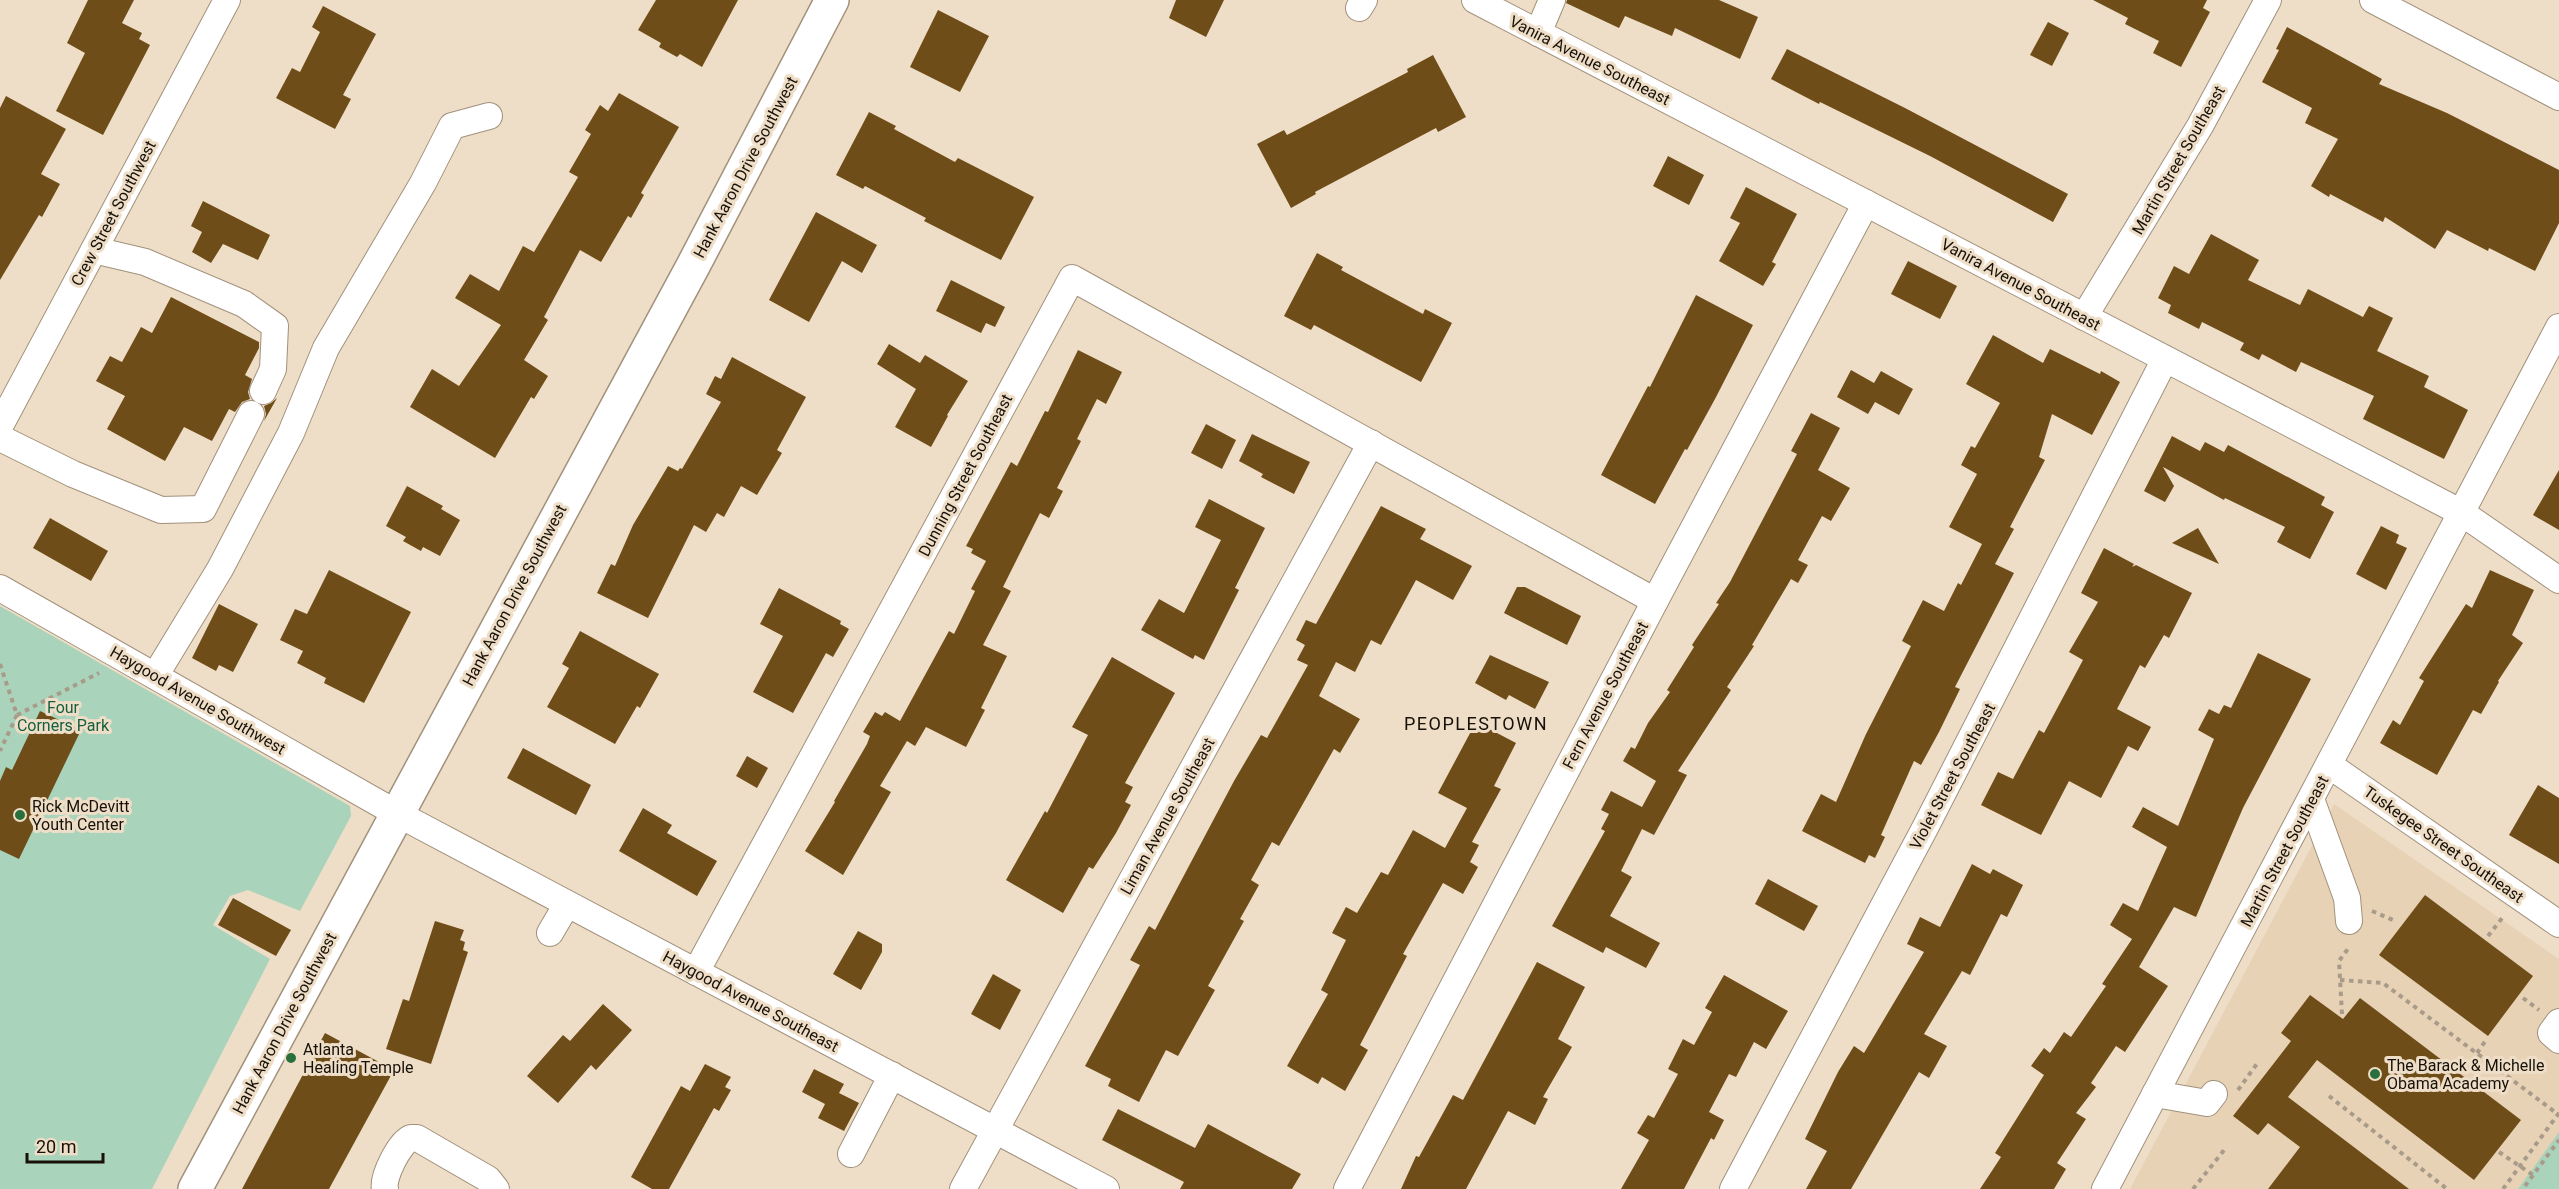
<svg xmlns="http://www.w3.org/2000/svg" width="2559" height="1189" viewBox="0 0 2559 1189" font-family="Roboto,sans-serif">
	<style>
		.built { fill: #e8d2b6 }
		.green { fill: #aad3bc }
		.building { fill: #6f4d18 }
		.lines { fill: none; stroke-linecap: round; stroke-linejoin: round }
		.minor-casing { stroke: #a1917c; stroke-width: 28 }
		.major-casing { stroke: #a1917c; stroke-width: 36 }
		.path { stroke: #a89b89; stroke-width: 4; stroke-dasharray: 4.5 4.5; stroke-linecap: butt }
		.minor { stroke: #fff; stroke-width: 26 }
		.major { stroke: #fff; stroke-width: 33 }
		.poi-dot { fill: #29703d; stroke: #efdec7; stroke-width: 2 }
		.labels { text-anchor: middle; stroke-width: 6; stroke-linejoin: round; paint-order: stroke }
		.street-label { font-size: 16px; fill: #171109; stroke: #efdec7 }
		.park-label { font-size: 16px; fill: #145f3f; stroke: #efdec7 }
		.poi-label { font-size: 16px; fill: #171109; stroke: #efdec7; text-anchor: start }
		.neighbourhood-label { font-size: 18px; letter-spacing: 1.5px; fill: #171109; stroke: #efdec7 }
	</style>
	<rect width="100%" height="100%" fill="#efdec7"/>
	<path class="built" d="M2334 804 2559 959V1189H2130Z"/>
	<g class="green">
		<path d="M0 606 350 806 351 816 300 911 248 890 230 896 213 925 270 959 152 1189H0Z"/>
		<path d="M2559 1132V1189H2518Z"/>
	</g>
	<g class="building">
		<path d="M88 0H134L122 23 142 33 139 39 150 45 103 135 56 111 85 53 67 43Z"/>
		<path d="M656 0H738L702 67 680 54 677 57 659 47 661 43 638 30Z"/>
		<path d="M1176 0H1224L1206 37 1169 18Z"/>
		<path d="M1567 0H1719L1758 17 1740 59 1675 28 1672 36 1625 16 1619 28 1566 3Z"/>
		<path d="M2093 0H2207L2203 8 2210 12 2181 67 2153 53 2159 41 2125 24 2128 18Z"/>
		<path d="M323 6 376 34 343 95 351 99 335 129 276 98 292 68 300 72 320 32 312 27Z"/>
		<path d="M938 10 989 36 960 92 910 67Z"/>
		<path d="M2048 22 2069 33 2052 66 2030 55Z"/>
		<path d="M2287 27 2382 79 2379 84 2447 113 2559 170V223L2535 271 2489 248 2488 251 2447 230 2435 249 2385 217 2383 222 2330 194 2329 197 2311 186 2338 139 2305 123 2312 108 2262 82 2279 50 2276 49Z"/>
		<path d="M1787 49 1905 108 2068 194 2053 222 1930 156 1820 102 1819 104 1771 79Z"/>
		<path d="M1433 55 1466 117 1438 132 1436 128 1315 192 1316 194 1291 208 1257 144 1284 130 1287 135 1408 72 1407 69Z"/>
		<path d="M619 93 679 127 641 193 644 195 631 218 628 216 601 262 580 250 544 317 548 320 524 360 548 376 534 399 531 397 495 458 410 407 432 369 459 386 501 325 455 298 470 274 499 291 523 246 534 252 578 177 569 172 591 134 585 130 600 105 608 111Z"/>
		<path d="M6 96 66 129 41 174 60 184 42 217 39 215 0 280V108Z"/>
		<path d="M869 112 896 126 894 129 955 162 958 158 1034 197 1001 260 924 221 926 218 865 186 863 189 836 175Z"/>
		<path d="M1668 156 1704 175 1689 205 1653 186Z"/>
		<path d="M1746 187 1797 214 1772 262 1776 264 1763 286 1719 261 1740 223 1730 218Z"/>
		<path d="M203 201 270 235 258 260 223 244 211 263 192 252 202 232 191 226Z"/>
		<path d="M816 212 877 245 862 273 842 261 809 322 769 300Z"/>
		<path d="M2211 234 2259 260 2248 280 2300 305 2308 289 2363 317 2369 306 2393 318 2377 351 2429 376 2424 387 2468 410 2444 459 2363 419 2374 396 2301 362 2296 372 2262 354 2259 360 2240 350 2244 343 2202 322 2199 329 2168 313 2171 305 2158 298 2174 266 2189 274Z"/>
		<path d="M1317 253 1343 267 1341 270 1423 314 1425 309 1452 323 1421 382 1314 325 1311 330 1284 316Z"/>
		<path d="M1908 261 1957 286 1940 319 1891 294Z"/>
		<path d="M951 280 1005 307 995 327 986 323 981 333 936 311Z"/>
		<path d="M1696 295 1753 325 1715 399 1687 450 1685 449 1655 504 1601 475 1648 386 1650 387Z"/>
		<path d="M171 297 259 342V348L245 375 252 379 248 392 250 399 242 402 235 412 229 409 212 441 184 427 165 461 107 429 125 396 96 381 110 356 122 362 141 327 152 333Z"/>
		<path d="M1993 335 2043 363 2050 349 2100 374 2101 371 2120 382 2092 435 2052 414 2039 457 2045 460 2010 527 2014 529 1995 564 2014 573 1955 687 1960 689 1939 732 1921 765 1914 761 1881 835 1885 837 1875 858 1869 855 1865 863 1802 831 1821 794 1836 802 1866 734 1911 646 1902 641 1923 600 1944 611 1958 583 1961 585 1982 544 1949 527 1977 474 1961 465 1971 446 1975 448 2000 403 1966 384Z"/>
		<path d="M889 344 920 363 925 355 968 381 947 415 948 416 931 447 895 427 916 389 877 364Z"/>
		<path d="M1078 350 1122 372 1106 404 1097 399 1077 439 1081 441 1057 488 1063 491 1049 518 1040 513 1003 587 1011 591 983 645 1007 656 981 708 985 710 966 747 926 727 915 746 907 741 880 786 891 792 843 875 805 851 835 802 834 801 867 744 870 736 863 732 875 712 882 716 885 712 900 721 949 631 954 634 975 591 971 589 986 561 971 553 973 549 966 546 1011 462 1017 466 1045 411 1048 412Z"/>
		<path d="M732 357 806 397 777 450 782 453 757 495 741 486 724 517 717 513 706 532 694 525 648 618 597 593 611 564 615 566 633 525 668 466 678 471 680 468 682 469 721 402 706 394 715 376 721 379Z"/>
		<path d="M1851 370 1874 383 1881 371 1913 389 1899 415 1875 402 1868 414 1837 397Z"/>
		<path d="M277 398 264 421 266 414 264 406 271 403Z"/>
		<path d="M1811 413 1840 428 1818 470 1850 488 1831 521 1822 516 1798 560 1808 565 1798 583 1791 579 1752 645 1754 646 1727 687 1731 690 1678 771 1687 775 1654 835 1642 829 1621 871 1632 877 1610 916 1660 943 1646 968 1606 947 1603 953 1552 926 1605 831 1601 829 1609 814 1601 810 1611 791 1642 807 1656 781 1623 761 1631 747 1635 749 1648 723 1670 692 1667 690 1694 647 1692 645 1719 604 1716 603 1730 582 1797 454 1791 451Z"/>
		<path d="M1206 424 1236 440 1222 469 1191 453Z"/>
		<path d="M1252 434 1310 462 1294 494 1261 477 1263 474 1239 461Z"/>
		<path d="M2172 436 2200 451 2205 442 2224 452 2228 445 2325 497 2321 505 2334 512 2310 559 2277 542 2285 527 2225 498 2224 500 2163 467 2174 486 2165 502 2144 491Z"/>
		<path d="M2559 470V530L2533 515Z"/>
		<path d="M407 486 443 506 441 509 460 520 440 556 423 547 421 551 403 541 406 537 386 526Z"/>
		<path d="M1209 499 1265 528 1235 588 1239 590 1204 660 1195 655 1193 659 1141 630 1159 599 1184 613 1221 540 1195 527Z"/>
		<path d="M1381 506 1426 529 1420 539 1472 566 1453 600 1416 580 1381 645 1371 640 1355 672 1336 662 1319 696 1360 719 1340 753 1334 749 1279 846 1272 842 1251 880 1259 885 1240 919 1244 921 1208 986 1215 990 1178 1056 1166 1050 1139 1102 1108 1086 1111 1079 1085 1066 1140 965 1130 960 1149 926 1155 930 1234 781 1261 735 1267 738 1308 665 1297 660 1305 645 1296 640 1306 620 1316 624Z"/>
		<path d="M50 518 108 551 91 581 33 548Z"/>
		<path d="M2381 526 2399 535 2396 543 2407 548 2386 590 2356 574Z"/>
		<path d="M2198 528 2219 564 2172 543Z"/>
		<path d="M2104 548 2134 564 2132 567 2136 565 2192 593 2169 638 2164 635 2145 668 2140 665 2117 709 2151 727 2138 751 2128 746 2101 798 2069 781 2041 835 1981 805 1998 772 2013 779 2039 730 2044 733 2083 660 2069 652 2098 602 2081 593Z"/>
		<path d="M329 570 411 612 364 703 324 683 326 678 297 663 303 651 280 640 295 609 307 614Z"/>
		<path d="M2490 570 2534 590 2512 635 2523 643 2498 681 2499 682 2481 714 2473 710 2437 775 2380 743 2393 720 2400 725 2424 681 2419 678 2466 604 2472 608Z"/>
		<path d="M1517 587H1525L1581 616 1567 645 1504 613Z"/>
		<path d="M779 588 841 621 840 624 849 629 833 657 826 653 793 713 753 692 783 636 760 624Z"/>
		<path d="M219 604 258 624 233 672 219 665 216 671 192 658Z"/>
		<path d="M580 631 659 674 640 708 637 706 615 744 547 707 569 668 562 664Z"/>
		<path d="M2258 653 2311 679 2243 808 2196 917 2174 907 2139 967 2168 986 2125 1052 2116 1046 2091 1083 2096 1087 2076 1113 2086 1119 2057 1163 2066 1169 2054 1189H1980L2001 1157 1995 1153 2044 1075 2031 1066 2044 1048 2050 1053 2064 1032 2071 1037 2106 986 2102 984 2132 939 2110 925 2123 903 2138 911 2167 847 2132 827 2143 807 2178 826 2214 739 2198 730 2209 709 2219 714 2224 705 2231 708Z"/>
		<path d="M1490 655 1549 682 1535 709 1509 695 1506 700 1475 683Z"/>
		<path d="M1112 657 1175 693 1125 783 1133 787 1125 802 1131 805 1116 833 1093 869 1089 867 1063 913 1006 880 1045 811 1047 813 1088 735 1072 727Z"/>
		<path d="M40 711 81 730 19 859 0 850V781L6 767 12 770Z"/>
		<path d="M1476 722 1516 743 1494 786 1501 789 1472 842 1479 845 1470 862 1478 867 1463 894 1443 883 1403 954 1407 956 1360 1045 1368 1050 1345 1091 1322 1077 1318 1084 1287 1066 1328 994 1321 990 1346 940 1332 933 1346 907 1357 913 1381 872 1388 875 1413 830 1445 848 1467 808 1438 793Z"/>
		<path d="M523 748 591 785 576 815 507 778Z"/>
		<path d="M747 756 768 768 757 788 736 776Z"/>
		<path d="M2538 785 2559 798V864L2509 835Z"/>
		<path d="M643 808 672 825 667 833 717 861 697 896 619 851Z"/>
		<path d="M1972 864 1990 874 1993 869 2023 885 2007 917 2001 914 1970 975 1962 971 1924 1034 1947 1046 1929 1078 1919 1072 1851 1189H1806L1827 1151 1805 1139 1838 1072 1854 1046 1864 1053 1924 952 1907 944 1920 917 1940 927Z"/>
		<path d="M1768 879 1818 906 1804 931 1755 904Z"/>
		<path d="M2425 895 2533 976 2488 1036 2379 955Z"/>
		<path d="M233 898 291 930 276 956 218 925Z"/>
		<path d="M435 921 464 930 460 940 465 942 463 950 468 952 431 1064 386 1049 403 999 409 1001Z"/>
		<path d="M858 931 882 944V952L861 990 833 974Z"/>
		<path d="M1537 962 1585 987 1558 1039 1572 1047 1543 1097 1548 1099 1535 1125 1508 1111 1466 1189H1401L1416 1156 1419 1157 1453 1095 1463 1100Z"/>
		<path d="M993 974 1021 990 1000 1030 971 1014Z"/>
		<path d="M1724 975 1788 1011 1766 1049 1754 1042 1736 1077 1729 1074 1709 1112 1724 1120 1714 1140 1711 1138 1684 1189H1621L1649 1140 1637 1133 1648 1115 1654 1118 1678 1074 1668 1069 1683 1039 1694 1045 1712 1012 1705 1008Z"/>
		<path d="M2310 995 2343 1019 2360 998 2521 1120 2474 1180 2317 1060 2288 1097 2409 1189H2268L2300 1147 2268 1123 2258 1135 2233 1116 2291 1041 2281 1033Z"/>
		<path d="M603 1004 632 1030 596 1070 591 1065 558 1103 527 1076 563 1035 570 1041Z"/>
		<path d="M325 1033 394 1070 329 1189H242Z"/>
		<path d="M705 1064 731 1077 725 1087 731 1090 719 1111 714 1108 669 1189H652L631 1177 681 1086 690 1091Z"/>
		<path d="M814 1069 844 1084 839 1093 859 1103 844 1131 818 1118 825 1104 802 1092Z"/>
		<path d="M1118 1109 1195 1148 1208 1124 1301 1174 1292 1189H1180L1184 1182 1102 1140Z"/>
	</g>
	<g class="lines">
		<defs>
			<g id="minor">
				<path d="M1475 0 2462 513 2559 580"/>
				<path d="M2373 0 2559 97"/>
				<path d="M1359 8 1364 0"/>
				<path d="M1538 33 1552 0"/>
				<path d="M94 250 145 262 244 304 275 326 273 369 263 391"/>
				<path d="M2084 317 2200 126 2268 0"/>
				<path d="M0 426 227 0"/>
				<path d="M0 438 73 474 161 510 203 509 251 414"/>
				<path d="M0 588 396 813 1106 1189"/>
				<path d="M155 676 220 569 291 433 326 348 423 183 452 126 489 116"/>
				<path d="M2329 765 2559 924"/>
				<path d="M2311 799 2347 898 2349 921"/>
				<path d="M550 933 567 904"/>
				<path d="M696 972 1072 278 1655 601"/>
				<path d="M2559 1022 2551 1033 2559 1040"/>
				<path d="M2155 1094 2207 1103 2214 1094"/>
				<path d="M851 1154 892 1075"/>
				<path d="M385 1189C382 1177 400 1142 411 1138H417L488 1179 496 1189"/>
				<path d="M963 1189 1371 443"/>
				<path d="M1347 1189 1655 601 1866 203"/>
				<path d="M1733 1189 1925 828 2165 359"/>
				<path d="M2105 1189 2559 327"/>
			</g>
			<path id="major" d="M195 1189 693 266 832 0"/>
		</defs>
		<use href="#minor" class="minor-casing"/>
		<use href="#major" class="major-casing"/>
		<g class="path">
			<path d="M0 664 17 715 0 751"/>
			<path d="M17 715 99 673"/>
			<path d="M2372 911 2393 920"/>
			<path d="M2488 936 2503 917"/>
			<path d="M2340 980 2383 983 2559 1115"/>
			<path d="M2523 998 2539 1010"/>
			<path d="M2342 1014 2339 961 2350 946"/>
			<path d="M2477 1053 2486 1040"/>
			<path d="M2238 1090 2259 1061"/>
			<path d="M2329 1096 2447 1189"/>
			<path d="M2499 1152 2533 1175"/>
			<path d="M2525 1186 2559 1140"/>
			<path d="M2193 1189 2225 1149"/>
			<path d="M2503 1189 2559 1113"/>
		</g>
		<use href="#minor" class="minor"/>
		<use href="#major" class="major"/>
	</g>
	<g class="poi-dot">
		<circle cx="20" cy="815" r="6"/>
		<circle cx="291" cy="1058" r="6"/>
		<circle cx="2375" cy="1074" r="6"/>
	</g>
	<g class="labels">
		<g class="street-label">
			<text transform="translate(1590 60) rotate(27)" y="6">Vanira Avenue Southeast</text>
			<text transform="translate(2178 160) rotate(-60)" y="6">Martin Street Southeast</text>
			<text transform="translate(745 167) rotate(-62)" y="6">Hank Aaron Drive Southwest</text>
			<text transform="translate(113 213) rotate(-62)" y="6">Crew Street Southwest</text>
			<text transform="translate(2021 284) rotate(28)" y="6">Vanira Avenue Southeast</text>
			<text transform="translate(965 475) rotate(-62)" y="6">Dunning Street Southeast</text>
			<text transform="translate(514 595) rotate(-62)" y="6">Hank Aaron Drive Southwest</text>
			<text transform="translate(1605 695) rotate(-62)" y="6">Fern Avenue Southeast</text>
			<text transform="translate(198 700) rotate(30)" y="6">Haygood Avenue Southwest</text>
			<text transform="translate(1952 776) rotate(-62)" y="6">Violet Street Southeast</text>
			<text transform="translate(1167 816) rotate(-61)" y="6">Liman Avenue Southeast</text>
			<text transform="translate(2444 844) rotate(35)" y="6">Tuskegee Street Southeast</text>
			<text transform="translate(2284 851) rotate(-62)" y="6">Martin Street Southeast</text>
			<text transform="translate(751 1001) rotate(28)" y="6">Haygood Avenue Southeast</text>
			<text transform="translate(284 1023) rotate(-62)" y="6">Hank Aaron Drive Southwest</text>
		</g>
		<g class="park-label">
			<text x="63" y="713">Four<tspan x="63" dy="18">Corners Park</tspan></text>
		</g>
		<g class="poi-label">
			<text x="32" y="812">Rick McDevitt<tspan x="32" dy="18">Youth Center</tspan></text>
			<text x="303" y="1055">Atlanta<tspan x="303" dy="18">Healing Temple</tspan></text>
			<text x="2387" y="1071">The Barack &amp; Michelle<tspan x="2387" dy="18">Obama Academy</tspan></text>
		</g>
		<g class="neighbourhood-label">
			<text x="1476" y="730">PEOPLESTOWN</text>
		</g>
	</g>
	<path d="M27 1153v9h76v-9" fill="none" stroke="#171109" stroke-width="3"/>
	<text x="36" y="1153" font-size="18" fill="#171109" stroke="#efdec7" stroke-width="4.5" paint-order="stroke">20 m</text>
</svg>
